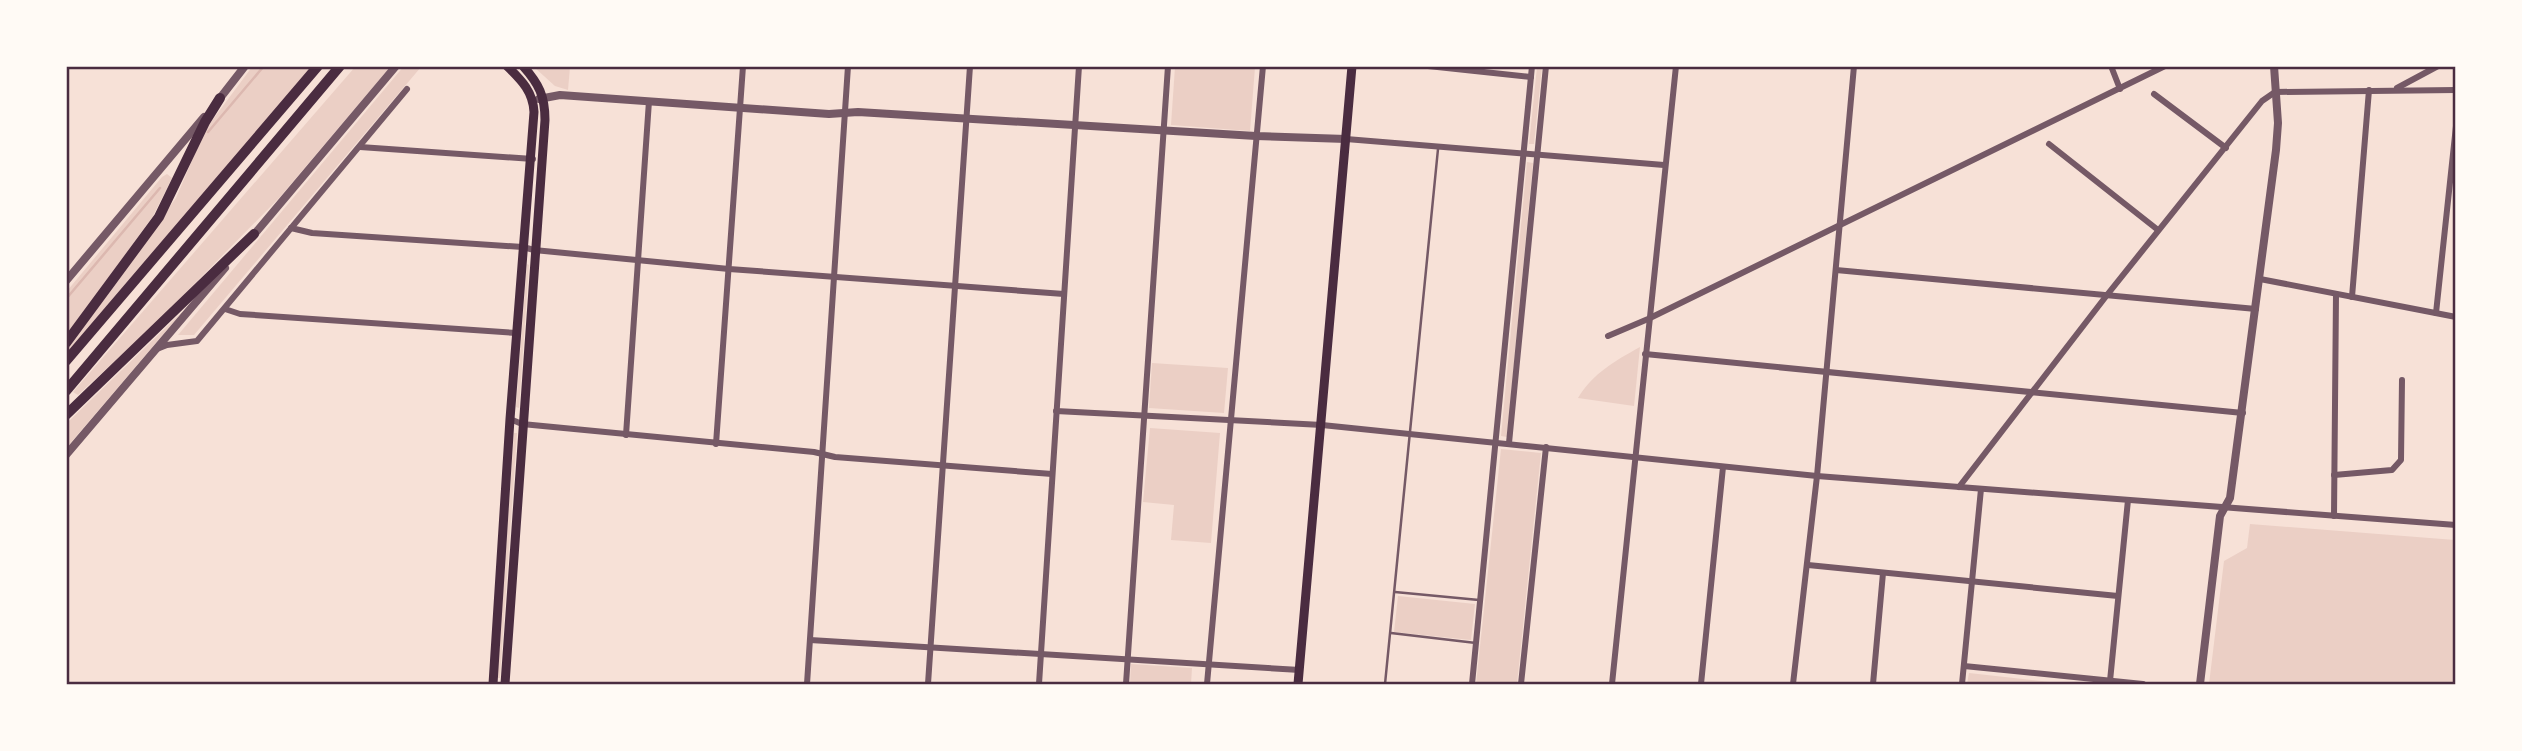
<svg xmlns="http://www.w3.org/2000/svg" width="2522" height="751" viewBox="0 0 2522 751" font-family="'Fira Sans Condensed',sans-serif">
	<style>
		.green { fill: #ebcfc5 }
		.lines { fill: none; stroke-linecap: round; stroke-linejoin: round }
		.stream { stroke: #dcb8b0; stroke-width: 2.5 }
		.service { stroke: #755966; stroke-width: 2.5 }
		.minor { stroke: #755966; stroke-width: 6 }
		.tertiary { stroke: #755966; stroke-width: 8 }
		.secondary { stroke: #4a2c40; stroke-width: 9 }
		.trunk { stroke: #4a2c40; stroke-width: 10 }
		.neatline { fill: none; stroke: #4a2c40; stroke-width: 2.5 }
	</style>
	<rect width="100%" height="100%" fill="#f7e1d7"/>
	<g class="green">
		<path d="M404 66 421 67 194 335H178Z"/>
		<path d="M252 67H311L67 357V349L176 198 205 130Z"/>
		<path d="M355 67H390L279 198 154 325 78 395 73 392Z"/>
		<path d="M534 67H570L568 90 555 86Z"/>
		<path d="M1175 67H1255L1250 131 1171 125Z"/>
		<path d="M1537 67H1542L1534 144H1529Z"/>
		<path d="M1527 162 1533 163 1507 437 1501 436Z"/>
		<path d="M167 174 172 178 153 216 67 335V291L162 177Z"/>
		<path d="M527 264 529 265 519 408 516 407Z"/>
		<path d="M184 310 67 447V423Z"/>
		<path d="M1640 347 1634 406 1578 398C1593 373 1615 361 1640 347Z"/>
		<path d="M1152 363 1228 368 1224 413 1149 408Z"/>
		<path d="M1150 428 1220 433 1211 543 1171 540 1174 505 1143 502Z"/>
		<path d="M514 433H517L500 678H497Z"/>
		<path d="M1501 449 1541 453 1517 684H1476Z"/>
		<path d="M2250 524 2455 540V684H2209L2224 561 2247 548Z"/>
		<path d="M1398 596 1475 604 1471 640 1394 632Z"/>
		<path d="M1131 664 1192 668 1191 684H1130Z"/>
		<path d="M1969 673 2069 684H1967Z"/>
	</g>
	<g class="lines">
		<g class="stream">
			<path d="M208 132 264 66"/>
			<path d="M66 299 160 188"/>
		</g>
		<g class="service">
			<path d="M1395 592 1479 600"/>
			<path d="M1391 633 1476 643"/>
			<path d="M1385 684 1438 149"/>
		</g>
		<g class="minor">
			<path d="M1428 66 1531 77"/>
			<path d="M2111 66 2120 89"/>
			<path d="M2397 88 2438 66"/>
			<path d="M2154 94 2226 148"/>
			<path d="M1346 139 1664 165"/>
			<path d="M2049 144 2158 230"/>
			<path d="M360 147 533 159"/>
			<path d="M291 228 312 233 523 247 534 250 729 269 1064 294"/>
			<path d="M1836 270 2256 309"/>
			<path d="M2260 279 2456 317"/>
			<path d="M2352 297 2369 90"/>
			<path d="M225 309 240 314 517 333"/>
			<path d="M2436 313 2456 126"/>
			<path d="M1608 336 1648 319 2165 66"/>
			<path d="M157 349 167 345 197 341 407 89"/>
			<path d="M1645 354 2243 413"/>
			<path d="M1056 411 1322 425 1817 476 2456 525"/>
			<path d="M510 419 522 424 814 452 835 457 1052 474"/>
			<path d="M626 435 649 101"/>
			<path d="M1509 443 1546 66"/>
			<path d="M716 444 743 66"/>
			<path d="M2334 475 2392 470 2401 460 2402 380"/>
			<path d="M1959 487 2107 295 2262 101 2275 92 2456 90"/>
			<path d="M2334 516 2336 294"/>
			<path d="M1808 565 2118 596"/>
			<path d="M810 640 1300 670"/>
			<path d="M1964 666 2143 684"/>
			<path d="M2110 681 2128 500"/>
			<path d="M807 684 848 66"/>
			<path d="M928 684 970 66"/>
			<path d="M1039 684 1079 66"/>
			<path d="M1126 684 1168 66"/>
			<path d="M1207 684 1263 66"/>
			<path d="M1472 684 1532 66"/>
			<path d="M1521 684 1546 447"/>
			<path d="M1612 684 1676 66"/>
			<path d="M1701 684 1723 467"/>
			<path d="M1793 684 1817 476 1854 66"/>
			<path d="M1873 684 1883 573"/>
			<path d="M1962 684 1981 489"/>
		</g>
		<g class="tertiary">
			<path d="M539 99 560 95 829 114 858 112 1256 136 1346 139"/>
			<path d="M217 102 245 66"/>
			<path d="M252 237 396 66"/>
			<path d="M66 281 204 117"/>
			<path d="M66 455 225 268"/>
			<path d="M2200 684 2220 516 2230 498 2276 150 2278 123 2274 66"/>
		</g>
		<g class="secondary">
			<path d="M493 684 510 419 534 112C533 91 521 80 507 66"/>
			<path d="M505 684 545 120C545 96 539 84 523 66"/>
			<path d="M1298 684 1352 66"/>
		</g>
		<g class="trunk">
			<path d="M66 343 159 217 205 122 220 98"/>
			<path d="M66 361 318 66"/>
			<path d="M66 391 340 66"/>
			<path d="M66 415 254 234"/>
		</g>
	</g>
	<rect width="2522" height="751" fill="none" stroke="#fffaf5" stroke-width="136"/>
	<rect x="68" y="68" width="2386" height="615" class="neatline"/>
</svg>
